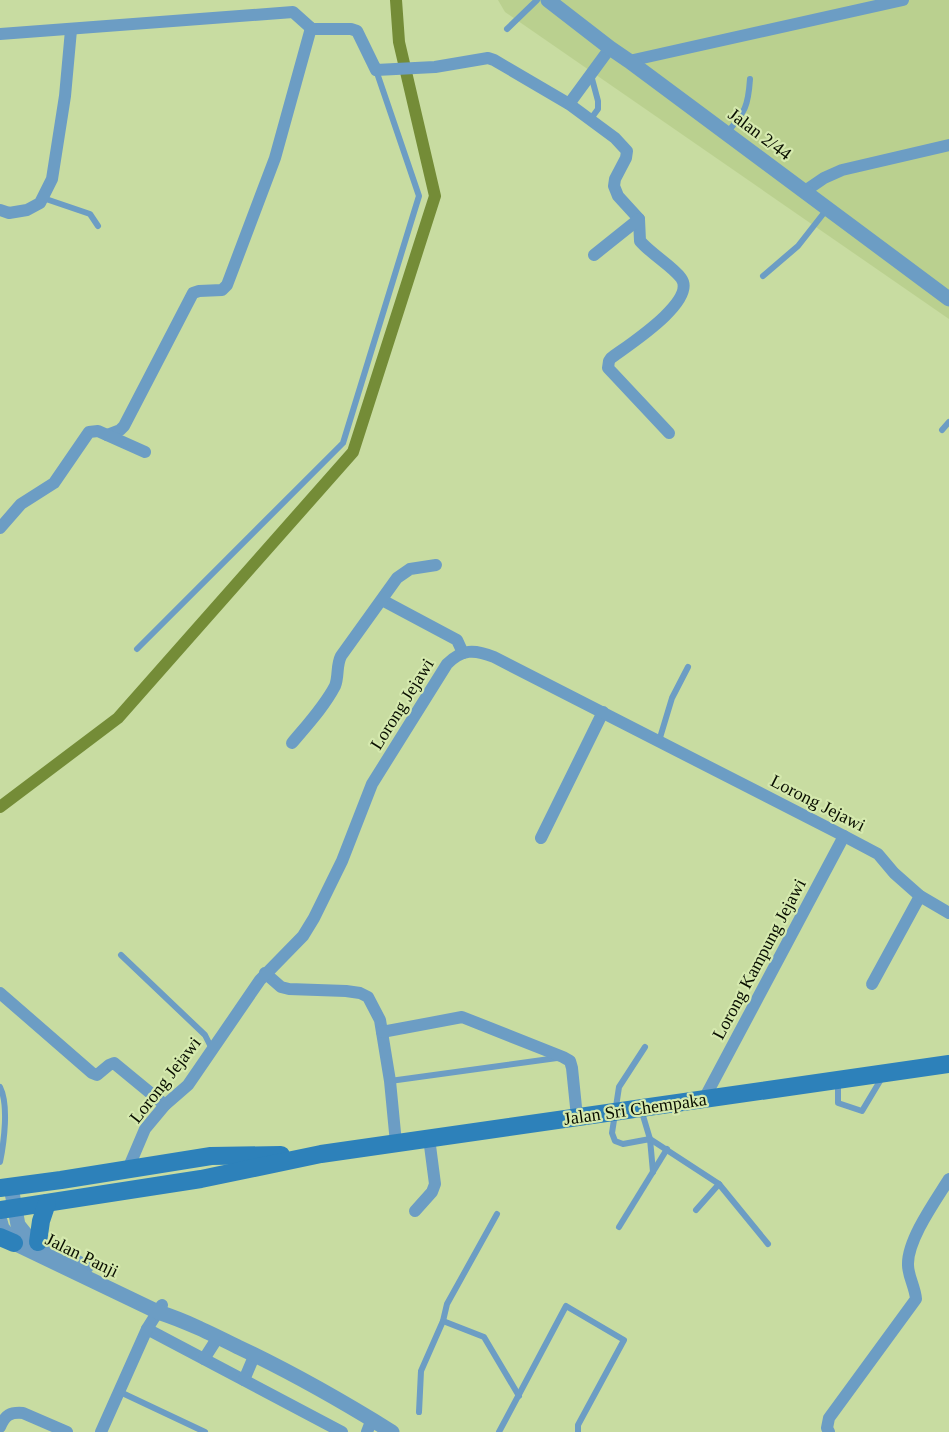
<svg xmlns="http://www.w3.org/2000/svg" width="949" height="1432" viewBox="0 0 949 1432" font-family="Georgia,serif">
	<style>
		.built { fill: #bad08f }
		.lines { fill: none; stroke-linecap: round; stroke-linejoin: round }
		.canal { stroke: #748c37; stroke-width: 12 }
		.service { stroke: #6c9dc4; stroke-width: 6 }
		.minor { stroke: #6c9dc4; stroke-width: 12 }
		.tertiary { stroke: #6c9dc4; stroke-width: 15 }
		.secondary { stroke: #2d81ba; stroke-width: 18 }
		.labels { text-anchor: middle; stroke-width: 4.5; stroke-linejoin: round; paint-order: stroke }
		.street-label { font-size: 18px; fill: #090e00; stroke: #d5e9ae }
	</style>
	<rect width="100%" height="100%" fill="#c8dca1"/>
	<path class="built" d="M498 0H949V319L505 12Z"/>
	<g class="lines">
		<path class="canal" d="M0 807 118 718 353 452 435 196 399 42 396 0"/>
		<g class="service">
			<path d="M507 29 537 0"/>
			<path d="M590 120 598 109V101L591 75"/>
			<path d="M727 133C745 111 748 108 750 79"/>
			<path d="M43 198 90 214 98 226"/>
			<path d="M763 276 798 246 827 209"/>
			<path d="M942 430 949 422"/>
			<path d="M137 649 343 443 419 196 376 70"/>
			<path d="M659 741 672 698 688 667"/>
			<path d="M121 955 205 1035 212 1049"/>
			<path d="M645 1047 619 1087 612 1133 615 1141 623 1144 650 1139 653 1172"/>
			<path d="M390 1081 557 1058"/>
			<path d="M838 1081V1103L862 1111 883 1076"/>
			<path d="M0 1087C9 1105 4 1142 0 1162"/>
			<path d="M641 1109 650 1139 719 1184 768 1244"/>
			<path d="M696 1210 719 1184"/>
			<path d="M619 1227 667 1149"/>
			<path d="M443 1321 484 1337 519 1396"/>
			<path d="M118 1391 205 1432"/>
			<path d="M419 1412 421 1371 443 1321 447 1304 497 1214"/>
			<path d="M499 1432 566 1306 624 1340 578 1425V1432"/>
		</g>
		<g class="minor">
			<path d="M0 34 293 12 312 29H351L357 31 376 70 435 67 488 58 494 60 569 104 615 138 627 151 626 158 615 179 614 186 618 196 639 219 640 241C651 254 672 266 681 278 698 301 627 346 611 358L609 361 608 368 669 433"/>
			<path d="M629 61 903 0"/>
			<path d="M569 104 610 48"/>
			<path d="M805 191 824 178 842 170 949 145"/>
			<path d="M0 210 9 213 27 210 40 203 52 179 65 96 71 30"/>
			<path d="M594 255 639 219"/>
			<path d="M107 435 120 430 124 426 193 293 199 291 222 290 227 285 275 158 311 28"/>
			<path d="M0 528 21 504 54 483 89 432 98 431 145 452"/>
			<path d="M382 600 457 640 463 653"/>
			<path d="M292 743C307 725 324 707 335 686 339 676 336 666 341 656L397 578 410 569 436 565"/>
			<path d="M541 838 603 712"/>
			<path d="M265 973 281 987 289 989 346 991 360 993 368 997 380 1020 390 1081 396 1143"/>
			<path d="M872 984 920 896"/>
			<path d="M0 993 92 1073 97 1075 109 1065 114 1063 165 1105"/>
			<path d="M382 1032 462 1017 563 1057 570 1061 572 1068 577 1117"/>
			<path d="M704 1099 844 836"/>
			<path d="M128 1169 145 1129 165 1105 188 1085 260 980 303 936 314 918 342 861 372 784 447 664C462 649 474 649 494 657L844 836 878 854 894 873 920 896 949 913"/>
			<path d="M415 1211 432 1192 435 1184 429 1138"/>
			<path d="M147 1329 342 1432"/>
			<path d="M204 1359 218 1337"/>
			<path d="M244 1380 255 1354"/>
			<path d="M0 1427C5 1415 10 1412 23 1413L67 1432"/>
			<path d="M101 1432 147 1329 162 1305"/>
			<path d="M367 1432 372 1419"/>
			<path d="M829 1432 827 1428 829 1418 916 1299C915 1287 908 1276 908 1265 907 1240 936 1200 949 1179"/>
		</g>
		<g class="tertiary">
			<path d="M548 0 610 48 629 61 949 299"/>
			<path d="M11 1187 18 1225 26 1235 86 1267"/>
			<path d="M0 1221 2 1228 14 1243 158 1312C186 1321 212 1334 238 1347 291 1372 342 1401 392 1432"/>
		</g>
		<g class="secondary">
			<path d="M0 1188 61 1180 211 1156 281 1155"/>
			<path d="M0 1210 201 1179 321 1154 949 1064"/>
			<path d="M0 1237 14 1243"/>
			<path d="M38 1242 41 1221 47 1203"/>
		</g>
	</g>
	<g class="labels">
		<g class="street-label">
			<text transform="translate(760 134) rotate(37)" y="6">Jalan 2/44</text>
			<text transform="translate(402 704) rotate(-58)" y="6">Lorong Jejawi</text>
			<text transform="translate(818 803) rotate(27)" y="6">Lorong Jejawi</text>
			<text transform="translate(759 959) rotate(-62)" y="6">Lorong Kampung Jejawi</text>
			<text transform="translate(165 1080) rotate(-52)" y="6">Lorong Jejawi</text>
			<text transform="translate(635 1109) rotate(-8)" y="6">Jalan Sri Chempaka</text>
			<text transform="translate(82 1255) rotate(26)" y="6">Jalan Panji</text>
		</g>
	</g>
</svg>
